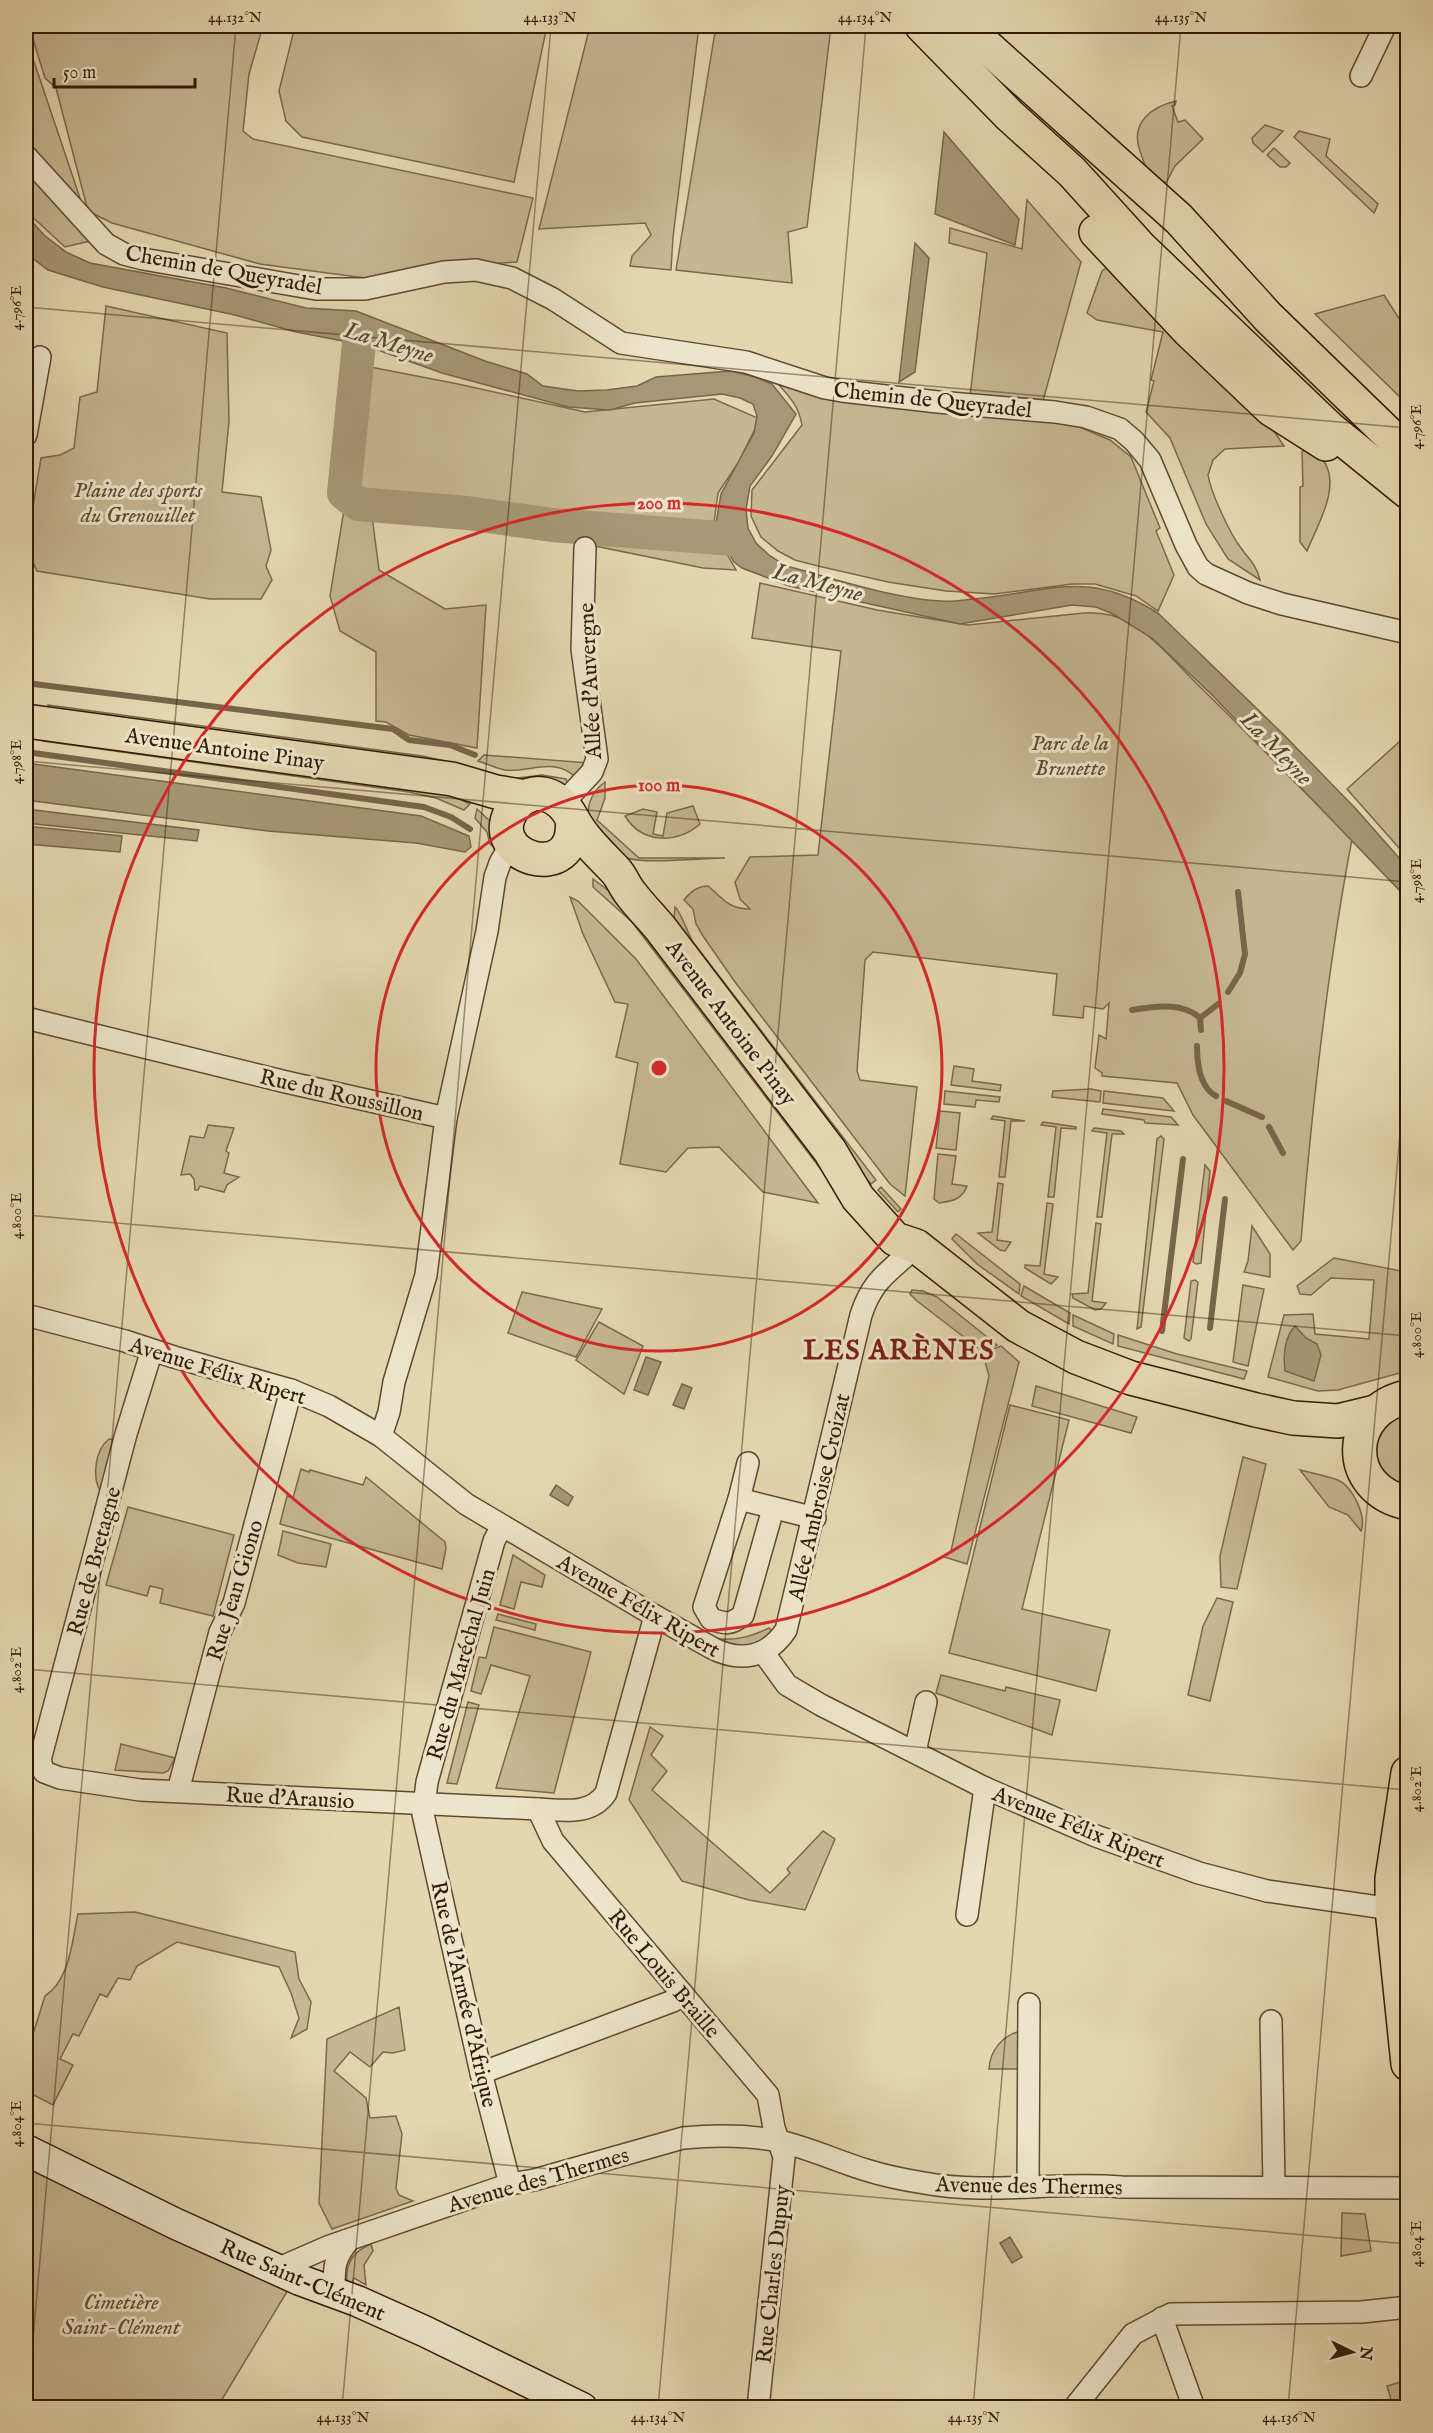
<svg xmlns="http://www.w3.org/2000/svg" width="1433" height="2433" viewBox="0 0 1433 2433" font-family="'IM FELL English',serif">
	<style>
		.green { fill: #c6b792; stroke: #7c684c; stroke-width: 1.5 }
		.water { fill: #a79776; stroke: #786549; stroke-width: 1.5 }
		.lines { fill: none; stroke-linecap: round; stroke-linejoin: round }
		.stream { stroke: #786549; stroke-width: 6 }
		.river { stroke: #a79776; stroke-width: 34 }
		.street-casing { stroke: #5e4930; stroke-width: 24 }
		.secondary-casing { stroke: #311a06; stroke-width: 33 }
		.primary-casing { stroke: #311a06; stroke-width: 36 }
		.highway-casing { stroke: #311a06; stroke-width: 36 }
		.street { stroke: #ede5cb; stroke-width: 21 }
		.secondary { stroke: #ede5cb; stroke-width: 30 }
		.primary { stroke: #e4d7af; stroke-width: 33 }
		.highway { stroke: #e4d7af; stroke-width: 33 }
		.ticks { fill: none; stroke: #311a06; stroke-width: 1.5; stroke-opacity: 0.45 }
		.ring { fill: none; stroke: #d62828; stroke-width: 3 }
		.labels { text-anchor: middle; stroke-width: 6; stroke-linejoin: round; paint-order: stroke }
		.street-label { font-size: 22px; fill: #311a06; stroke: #ede5cb }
		.park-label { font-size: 22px; font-style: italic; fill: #5e4930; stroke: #ede5cb }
		.water-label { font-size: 24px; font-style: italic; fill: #5a462d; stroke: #ede5cb }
		.district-label { font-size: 28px; font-weight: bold; letter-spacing: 1.5px; fill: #7a1f14; stroke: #ede5cb }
		.centre { fill: #d62828; stroke: #ede5cb; stroke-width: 3 }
		.ring-label { font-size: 18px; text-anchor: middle; font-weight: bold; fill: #d62828; stroke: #ede5cb; stroke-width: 6; stroke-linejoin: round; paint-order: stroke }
		.neatline { fill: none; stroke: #311a06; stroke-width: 2 }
		.ticks-label { font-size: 15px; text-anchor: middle; fill: #311a06 }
	</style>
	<rect width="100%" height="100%" fill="#e4d7af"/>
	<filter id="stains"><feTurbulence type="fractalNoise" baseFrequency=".00333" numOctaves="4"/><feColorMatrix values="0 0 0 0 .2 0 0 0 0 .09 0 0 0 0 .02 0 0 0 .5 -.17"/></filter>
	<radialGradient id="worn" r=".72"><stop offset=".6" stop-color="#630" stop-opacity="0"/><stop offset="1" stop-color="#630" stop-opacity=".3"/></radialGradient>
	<g class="green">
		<path d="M29 26H263L249 74 243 131 253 139 533 198 517 262 483 264 373 279 350 276 260 264 112 223 88 211 56 88 45 78Z"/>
		<path d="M295 26H547L514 182 302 137 286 121 279 91Z"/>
		<path d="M590 26H699L673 237 671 270 630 266 632 256 651 235 645 223 539 229Z"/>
		<path d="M716 26H831L807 227 788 232 792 283 676 270Z"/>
		<path d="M26 38 80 198 75 200 26 141Z"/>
		<path d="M1176 101 1175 105 1172 106 1178 122 1185 120 1203 139 1175 166 1166 183C1160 179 1151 175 1147 169 1144 164 1142 157 1140 151 1130 123 1151 107 1176 101Z"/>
		<path d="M1265 125 1283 131 1263 152 1253 143 1252 138Z"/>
		<path d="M1299 131 1330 139 1326 156 1378 204 1374 213 1294 137Z"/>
		<path d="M1274 148 1290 163 1286 167H1280L1267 155Z"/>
		<path d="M26 162 94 240 65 247 26 211Z"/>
		<path d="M1027 200 1081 262 1043 401 970 396 987 253 949 243 950 228 1022 249Z"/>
		<path d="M1108 267 1274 431 1284 446 1225 449 1213 460 1208 475C1211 493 1230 534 1241 548 1250 561 1256 564 1260 580L1228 559 1206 524 1170 438 1146 412 1154 381 1151 380 1163 332 1097 320 1087 313 1102 271Z"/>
		<path d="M1384 295 1407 331V404L1315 314Z"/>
		<path d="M106 306 227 333 229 421 222 492 261 497 271 550 266 566 272 580 261 599H210L37 571 29 554 30 525 41 458 60 455 74 448 80 397 97 392Z"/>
		<path d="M360 365 458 384 585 412 714 399 760 419 738 463 718 493 713 530 736 570 703 568 595 546 579 521 417 497 362 501 348 491Z"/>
		<path d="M778 384 810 394 1070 423 1110 440 1131 457 1160 528 1156 531 1174 575 1158 611 1136 596 1095 584H1072L994 594 946 591 888 582 818 566 795 560 778 551 761 537 751 516 752 490 802 425C799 407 790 397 778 384Z"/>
		<path d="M1305 449C1310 452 1318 455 1322 459 1343 484 1317 526 1307 551L1300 542V487L1303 486 1302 452Z"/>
		<path d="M344 510 372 516 379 570 445 609 486 605 477 748 409 735 386 722 376 721V652L340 631 330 596Z"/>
		<path d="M760 583 877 610 968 625 1084 613C1102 612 1117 615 1132 624 1156 639 1176 663 1196 683 1249 734 1299 788 1352 839 1327 971 1312 1106 1301 1241L1293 1250 1193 1115 1177 1083 1102 1076V1073L1095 1068 1099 1035 1106 1039 1109 1003 1103 1009 1084 1006 1083 1018 1053 1015 1057 974 873 952 865 960 857 1071 860 1080 917 1087 905 1196 890 1184 735 982 703 936 696 924 693 909 684 900C690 892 698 886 708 886 723 899 729 909 750 909L740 899 735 882 750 857 818 855 841 651 752 638Z"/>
		<path d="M48 705 422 756 450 762 47 713Z"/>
		<path d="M1407 732V857L1347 789 1399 742Z"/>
		<path d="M44 733 445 792 470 804 464 810 436 798 409 792 43 741Z"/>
		<path d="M484 755 590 763 574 776C554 757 528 773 505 770 496 768 487 764 478 761Z"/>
		<path d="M542 775 566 779 568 784 559 785 509 779Z"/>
		<path d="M605 782V798L597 820 639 858H725C705 858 640 865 625 857 608 848 599 831 588 815 588 801 594 790 605 782Z"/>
		<path d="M693 806 700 824C677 844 642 844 625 816L643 809 657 812 653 834 663 836 667 813Z"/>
		<path d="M477 809 493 824 498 850 490 844 487 832 475 818Z"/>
		<path d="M593 879 625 903 794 1120 829 1180 632 922 593 887Z"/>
		<path d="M570 897 578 901 636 959 818 1203 763 1192 719 1147 688 1148 666 1172 620 1164 638 1063 616 1057 628 1004 615 1002 583 934Z"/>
		<path d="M675 907C681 912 688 934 693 942L876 1180 871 1184 853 1164 674 920Z"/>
		<path d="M954 1066 974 1069 972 1081 1001 1085 1000 1091 951 1085Z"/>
		<path d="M1091 1089 1101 1091 1100 1102 1052 1097 1053 1091Z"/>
		<path d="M945 1091 1000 1097 999 1102 976 1100 975 1107 944 1104Z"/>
		<path d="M1104 1091 1163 1098 1174 1111 1103 1103Z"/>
		<path d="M1103 1109 1171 1117 1178 1125 1145 1123 1144 1120 1102 1114Z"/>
		<path d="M940 1111 960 1113 956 1150 936 1148Z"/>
		<path d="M993 1116 1025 1121H1011L1005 1177H999L1005 1121 991 1119Z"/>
		<path d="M1043 1122 1076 1127V1129L1061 1128 1054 1197H1048L1056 1127 1041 1125Z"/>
		<path d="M208 1125 234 1128 226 1151 229 1153 224 1173 239 1177 227 1185 224 1192 200 1186 198 1190H195L194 1179 190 1174 181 1175 190 1136 204 1138Z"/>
		<path d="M1094 1128 1121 1131 1124 1134H1112L1102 1217H1097L1107 1133 1092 1131Z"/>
		<path d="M1161 1136 1164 1139 1141 1327 1137 1329 1157 1139Z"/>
		<path d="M938 1154 956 1156 952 1184 967 1186C962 1200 952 1201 939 1203L934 1199Z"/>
		<path d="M1205 1165 1210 1171 1201 1263 1196 1264 1193 1262Z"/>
		<path d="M998 1183 1003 1184 997 1240 1011 1242 1005 1251 1000 1250 978 1233 992 1232Z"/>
		<path d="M881 1187 901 1209 898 1212 878 1190Z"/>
		<path d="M1047 1203 1053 1204 1044 1274 1058 1277 1051 1284 1025 1268V1265L1040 1266Z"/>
		<path d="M1096 1223 1101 1224 1092 1301 1106 1303 1101 1309 1095 1310 1073 1298 1072 1294 1088 1293Z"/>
		<path d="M1252 1226 1270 1254V1277L1244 1272 1248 1261Z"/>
		<path d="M956 1234 1020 1284 1019 1294 977 1264 952 1239Z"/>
		<path d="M1334 1258 1401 1271 1402 1267 1407 1268V1371L1338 1390 1318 1391 1268 1377 1284 1315 1313 1314 1315 1334 1369 1339 1374 1280 1331 1278 1311 1295 1300 1294 1297 1286Z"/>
		<path d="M1195 1280 1198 1282 1191 1339 1189 1341 1184 1338 1191 1281Z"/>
		<path d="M1243 1285 1264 1289 1248 1366 1233 1362Z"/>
		<path d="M1024 1286 1070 1313 1069 1324 1021 1296Z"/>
		<path d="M912 1290 923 1291 937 1297 997 1345 982 1351 917 1301 910 1294Z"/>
		<path d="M522 1292 602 1309 576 1357 508 1333Z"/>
		<path d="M1073 1315 1114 1334 1113 1344 1073 1326Z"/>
		<path d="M599 1322 643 1346 624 1394 576 1360Z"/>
		<path d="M1118 1335 1177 1354 1247 1371 1244 1379 1118 1346Z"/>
		<path d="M1001 1346 1019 1362 967 1564 944 1557 951 1551 989 1376 983 1353Z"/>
		<path d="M1036 1386 1137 1417 1131 1433 1032 1406Z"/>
		<path d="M1010 1405 1069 1420 1022 1609 1110 1630 1096 1691 949 1653Z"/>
		<path d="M1407 1413V1487C1401 1484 1392 1481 1387 1476 1364 1451 1380 1423 1407 1413Z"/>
		<path d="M109 1439 116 1440 100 1491C92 1476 95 1450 109 1439Z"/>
		<path d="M1243 1457 1266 1464 1237 1589 1221 1587 1220 1556Z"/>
		<path d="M301 1469 309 1472 310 1470 363 1485 366 1477 445 1542 446 1548 442 1569 280 1524 287 1496 293 1498Z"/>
		<path d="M1300 1470C1313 1473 1326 1476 1338 1480 1352 1486 1367 1516 1361 1531L1348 1515 1329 1507Z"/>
		<path d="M128 1507 234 1535 213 1616 160 1603 163 1589 150 1586 147 1596 106 1585Z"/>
		<path d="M283 1531 331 1544 326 1567 298 1563 278 1555Z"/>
		<path d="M513 1555 545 1575 542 1587 521 1582 514 1609 500 1605Z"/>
		<path d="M1217 1598 1233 1602 1210 1701 1188 1695 1203 1626Z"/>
		<path d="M498 1614 536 1624 535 1630 496 1620Z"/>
		<path d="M494 1627 591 1652 554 1793 496 1788 530 1676 491 1665 481 1694 471 1691 479 1657 486 1658Z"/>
		<path d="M769 1628 775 1634 742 1651 720 1642V1639C739 1640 753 1636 769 1628Z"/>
		<path d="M941 1675 1005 1691 1006 1687 1060 1700 1052 1735 936 1693Z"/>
		<path d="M468 1702 479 1705 457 1784 447 1783Z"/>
		<path d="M650 1727 663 1736 651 1755 667 1771 652 1790 770 1893 790 1873 787 1869 823 1831 835 1839 805 1910 749 1900 682 1881 629 1800Z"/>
		<path d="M121 1744 175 1758 168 1771 163 1773 115 1770Z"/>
		<path d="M135 1912 295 1952 299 1979 311 2002 307 2029 291 2038 299 2018 291 1993 279 1967 177 1942 137 1966 130 1980 118 1978 107 1997 100 1994 79 2036 73 2034 60 2059 73 2065 53 2105 26 2091V2056L45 1996C70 1980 72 1941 78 1914Z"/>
		<path d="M399 2007 405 2050 393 2053 383 2052 370 2067 350 2052 334 2071 366 2098 370 2118 396 2116 402 2134 396 2188 399 2195 413 2201 332 2229 319 2203 327 2039Z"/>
		<path d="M1021 2031V2069H989C990 2050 1003 2035 1021 2031Z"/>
		<path d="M26 2164 288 2290 218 2406 219 2407H26Z"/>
		<path d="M1342 2213 1365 2214 1371 2251 1341 2256Z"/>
		<path d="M371 2244 373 2251 364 2265 366 2285 354 2278 352 2283 347 2281C345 2262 354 2251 371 2244Z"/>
		<path d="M1407 2380V2405L1405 2407H1393L1387 2386Z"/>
	</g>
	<g class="water">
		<path d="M944 132 1019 219 1015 245 935 214Z"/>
		<path d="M26 215 44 235 66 252 90 263 226 288 306 308 356 311 485 361 527 374 543 386 578 391 607 390 637 386 656 377 730 371 752 376 772 384 796 414 772 456 750 486 746 509 748 528 756 543 770 556 786 566C833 578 894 599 942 601 952 602 963 600 974 599 1049 592 1088 568 1159 614L1284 735 1356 809 1407 867V905L1399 890 1212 695 1152 638 1113 614 1096 607 1072 605 960 624 789 586 742 568 734 562 715 529 721 494 754 433 757 416 753 404 740 398 722 394 635 403 610 410 568 407 442 373 364 345 296 332 235 315 103 287 48 270 26 253Z"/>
		<path d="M915 243 929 258 915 372 899 382Z"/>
		<path d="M26 763 421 816 469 836 471 847 465 852 416 843 268 831 26 800Z"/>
		<path d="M26 809 199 830 197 841 26 823Z"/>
		<path d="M26 826 122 836 120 852 26 844Z"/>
		<path d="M1295 1326 1306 1338 1317 1344 1321 1355 1314 1381 1285 1371C1283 1354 1284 1338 1295 1326Z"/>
		<path d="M646 1357 661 1362 648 1395 634 1390Z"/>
		<path d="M682 1384 692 1388 684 1409 673 1405Z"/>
		<path d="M556 1485 573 1497 568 1506 550 1495Z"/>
		<path d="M1010 2237 1022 2257 1012 2263 1000 2243Z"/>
	</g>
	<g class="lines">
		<g class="stream">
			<path d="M26 683 393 729 409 740 450 745 475 755"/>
			<path d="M26 752 424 807 451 817 470 829"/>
			<path d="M1228 992 1240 973 1245 954 1238 892"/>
			<path d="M1132 1010C1154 1006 1183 1002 1200 1018L1201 1030"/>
			<path d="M1200 1018 1218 1004"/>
			<path d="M1197 1046C1197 1063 1199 1087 1216 1096"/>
			<path d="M1226 1101 1262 1117"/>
			<path d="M1269 1127 1283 1153"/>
			<path d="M1210 1328 1225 1199"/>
			<path d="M1162 1331 1183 1159"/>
		</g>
		<path class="river" d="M360 333 344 493 358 504 467 513 552 525 733 539"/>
		<defs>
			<g id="street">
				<path d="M1361 76 1385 26"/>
				<path d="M26 156 106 244 124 254 143 259 316 289H365L444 272 476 270 512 278 553 299 621 343 746 362 825 388 842 391 938 402 1055 412 1086 417 1120 429 1134 441 1150 460 1186 545 1198 567 1206 574 1248 593 1282 604 1408 633"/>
				<path d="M26 435 40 357"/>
				<path d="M563 803 592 772 597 759 582 649 585 548"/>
				<path d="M26 1018 286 1082 446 1118"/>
				<path d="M26 1315 125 1341 174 1357 291 1390 329 1406 381 1436 466 1504 655 1616 712 1648C741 1663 768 1657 786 1630L861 1315C873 1278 890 1272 916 1246"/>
				<path d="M152 1350 126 1434 40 1760 44 1772 60 1778 140 1790 538 1809C562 1810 591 1816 606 1793L655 1616"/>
				<path d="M381 1436 389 1412 394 1382 426 1275 446 1118 487 931 495 877 500 863 511 843"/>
				<path d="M748 1463 739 1499 815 1518"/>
				<path d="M739 1499 704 1607 711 1619C725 1624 731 1625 743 1615L773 1509"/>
				<path d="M502 1526 494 1541 427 1782 423 1814 481 2073 510 2184"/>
				<path d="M763 1652 787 1685 821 1705 985 1788 1096 1836 1199 1873 1267 1891 1392 1909"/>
				<path d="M915 1752 926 1702"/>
				<path d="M178 1791 220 1632 234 1603 291 1390"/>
				<path d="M538 1809 553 1841 768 2095 774 2128 784 2157 758 2408"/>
				<path d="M967 1915 985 1788"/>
				<path d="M1271 2021 1274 2186"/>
				<path d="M481 2073 673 2001 682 1993"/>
				<path d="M1028 2187 1029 2004"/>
				<path d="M277 2269 330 2246 510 2184 534 2180 683 2138C715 2135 748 2135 779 2141 809 2148 837 2161 866 2170 885 2176 905 2180 924 2183 989 2195 1056 2181 1121 2187L1408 2188"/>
				<path d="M334 2293C334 2269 333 2259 349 2240"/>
				<path d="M1162 2318 1194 2408"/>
				<path d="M1074 2408 1133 2334 1171 2314 1362 2312 1408 2307"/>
			</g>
			<path id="secondary" d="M26 2150 174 2223 300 2280 357 2301 424 2331 582 2408"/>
			<g id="primary">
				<path d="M26 721 452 779 496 792 526 797"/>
				<path d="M572 818C580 889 478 857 514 807 533 782 560 795 572 818 583 839 600 854 616 871 622 878 625 887 631 894 640 906 651 917 661 929L830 1151 858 1198 895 1239 916 1246 1018 1326 1076 1357 1131 1378 1256 1410 1293 1418 1338 1421 1375 1412"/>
				<path d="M1408 1397C1345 1409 1342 1490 1408 1503"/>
				<path d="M1408 1773 1392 1879V1909L1408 2064"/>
			</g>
			<g id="highway">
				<path d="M922 26 1009 115 1072 172 1141 248 1329 428 1408 492"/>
				<path d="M964 26 1179 219 1268 317 1408 453"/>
				<path d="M1096 232 1188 330 1271 409 1326 444"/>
			</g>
		</defs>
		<use href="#street" class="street-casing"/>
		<use href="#secondary" class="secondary-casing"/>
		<use href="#primary" class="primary-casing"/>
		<use href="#highway" class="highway-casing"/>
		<use href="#street" class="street"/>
		<use href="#secondary" class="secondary"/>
		<use href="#primary" class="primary"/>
		<use href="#highway" class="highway"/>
	</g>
	<path class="ticks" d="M26 307 1408 428M26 761 1408 882M26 1215 1408 1336M26 1669 1408 1790M26 2123 1408 2244M27 2408 236 26M342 2408 551 26M658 2408 866 26M973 2408 1181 26M1288 2408 1408 1043"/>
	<g class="ring">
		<circle cx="659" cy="1068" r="283"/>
		<circle cx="659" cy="1068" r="565"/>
	</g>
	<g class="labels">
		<g class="street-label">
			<text transform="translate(224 269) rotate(10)" y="8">Chemin de Queyradel</text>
			<text transform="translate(933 399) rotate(6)" y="8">Chemin de Queyradel</text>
			<text transform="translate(589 681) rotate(-93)" y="8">Allée d'Auvergne</text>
			<text transform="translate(225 748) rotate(8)" y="8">Avenue Antoine Pinay</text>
			<text transform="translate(732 1022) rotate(53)" y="8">Avenue Antoine Pinay</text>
			<text transform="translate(342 1094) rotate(13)" y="8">Rue du Roussillon</text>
			<text transform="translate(218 1370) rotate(17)" y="8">Avenue Félix Ripert</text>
			<text transform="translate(818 1497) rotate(-77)" y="8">Allée Ambroise Croizat</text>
			<text transform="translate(93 1561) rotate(-75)" y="8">Rue de Bretagne</text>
			<text transform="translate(234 1590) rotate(-73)" y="8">Rue Jean Giono</text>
			<text transform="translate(639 1605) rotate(30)" y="8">Avenue Félix Ripert</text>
			<text transform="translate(460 1664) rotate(-74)" y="8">Rue du Maréchal Juin</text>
			<text transform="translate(290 1797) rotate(3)" y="8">Rue d'Arausio</text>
			<text transform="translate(1079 1826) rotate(22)" y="8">Avenue Félix Ripert</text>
			<text transform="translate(665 1973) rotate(50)" y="8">Rue Louis Braille</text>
			<text transform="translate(465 1994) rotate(77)" y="8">Rue de l'Armée d'Afrique</text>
			<text transform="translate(538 2179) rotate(-16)" y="8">Avenue des Thermes</text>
			<text transform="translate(1029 2185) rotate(1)" y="8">Avenue des Thermes</text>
			<text transform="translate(772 2274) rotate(-84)" y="8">Rue Charles Dupuy</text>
			<text transform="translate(303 2279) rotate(23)" y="8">Rue Saint-Clément</text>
		</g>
		<g class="park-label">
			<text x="138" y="497">Plaine des sports<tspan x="138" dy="25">du Grenouillet</tspan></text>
			<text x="1070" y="750">Parc de la<tspan x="1070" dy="25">Brunette</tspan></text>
			<text x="121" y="2309">Cimetière<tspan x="121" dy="25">Saint-Clément</tspan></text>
		</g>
		<g class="water-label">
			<text transform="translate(389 342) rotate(17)" y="8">La Meyne</text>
			<text transform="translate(818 582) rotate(15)" y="8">La Meyne</text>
			<text transform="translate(1277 748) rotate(46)" y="8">La Meyne</text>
		</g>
		<g class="district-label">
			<text x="899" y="1359">LES ARÈNES</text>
		</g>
	</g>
	<circle cx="659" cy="1068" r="9" class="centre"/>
	<g class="ring-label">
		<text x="659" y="509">200 m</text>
		<text x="659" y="791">100 m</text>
	</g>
	<rect width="1433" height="2433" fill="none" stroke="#e4d7af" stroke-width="66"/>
	<g transform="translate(1352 2352) rotate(95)" stroke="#ede5cb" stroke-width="4.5" paint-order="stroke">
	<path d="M0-4.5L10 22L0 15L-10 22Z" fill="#311a06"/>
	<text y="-9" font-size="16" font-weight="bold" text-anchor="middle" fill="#311a06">N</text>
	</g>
	<path d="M54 78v9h141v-9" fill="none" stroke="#311a06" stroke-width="3"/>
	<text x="63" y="78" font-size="18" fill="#311a06" stroke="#ede5cb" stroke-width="4.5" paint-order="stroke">50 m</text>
	<rect x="33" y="33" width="1367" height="2367" class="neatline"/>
	<g class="ticks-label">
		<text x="235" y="22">44.132°N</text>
		<text x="550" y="22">44.133°N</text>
		<text x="865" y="22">44.134°N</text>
		<text x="1181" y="22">44.135°N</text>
		<text transform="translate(16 308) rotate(-90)" y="5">4.796°E</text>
		<text transform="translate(1416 427) rotate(-90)" y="5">4.796°E</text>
		<text transform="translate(16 762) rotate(-90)" y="5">4.798°E</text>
		<text transform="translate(1416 881) rotate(-90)" y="5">4.798°E</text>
		<text transform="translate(16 1216) rotate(-90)" y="5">4.800°E</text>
		<text transform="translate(1416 1335) rotate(-90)" y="5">4.800°E</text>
		<text transform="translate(16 1670) rotate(-90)" y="5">4.802°E</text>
		<text transform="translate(1416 1789) rotate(-90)" y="5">4.802°E</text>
		<text transform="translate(16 2124) rotate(-90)" y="5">4.804°E</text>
		<text transform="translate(1416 2244) rotate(-90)" y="5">4.804°E</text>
		<text x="343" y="2422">44.133°N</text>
		<text x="658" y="2422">44.134°N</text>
		<text x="974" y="2422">44.135°N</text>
		<text x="1289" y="2422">44.136°N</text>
	</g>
	<rect width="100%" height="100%" filter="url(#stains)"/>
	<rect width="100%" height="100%" fill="url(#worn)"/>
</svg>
